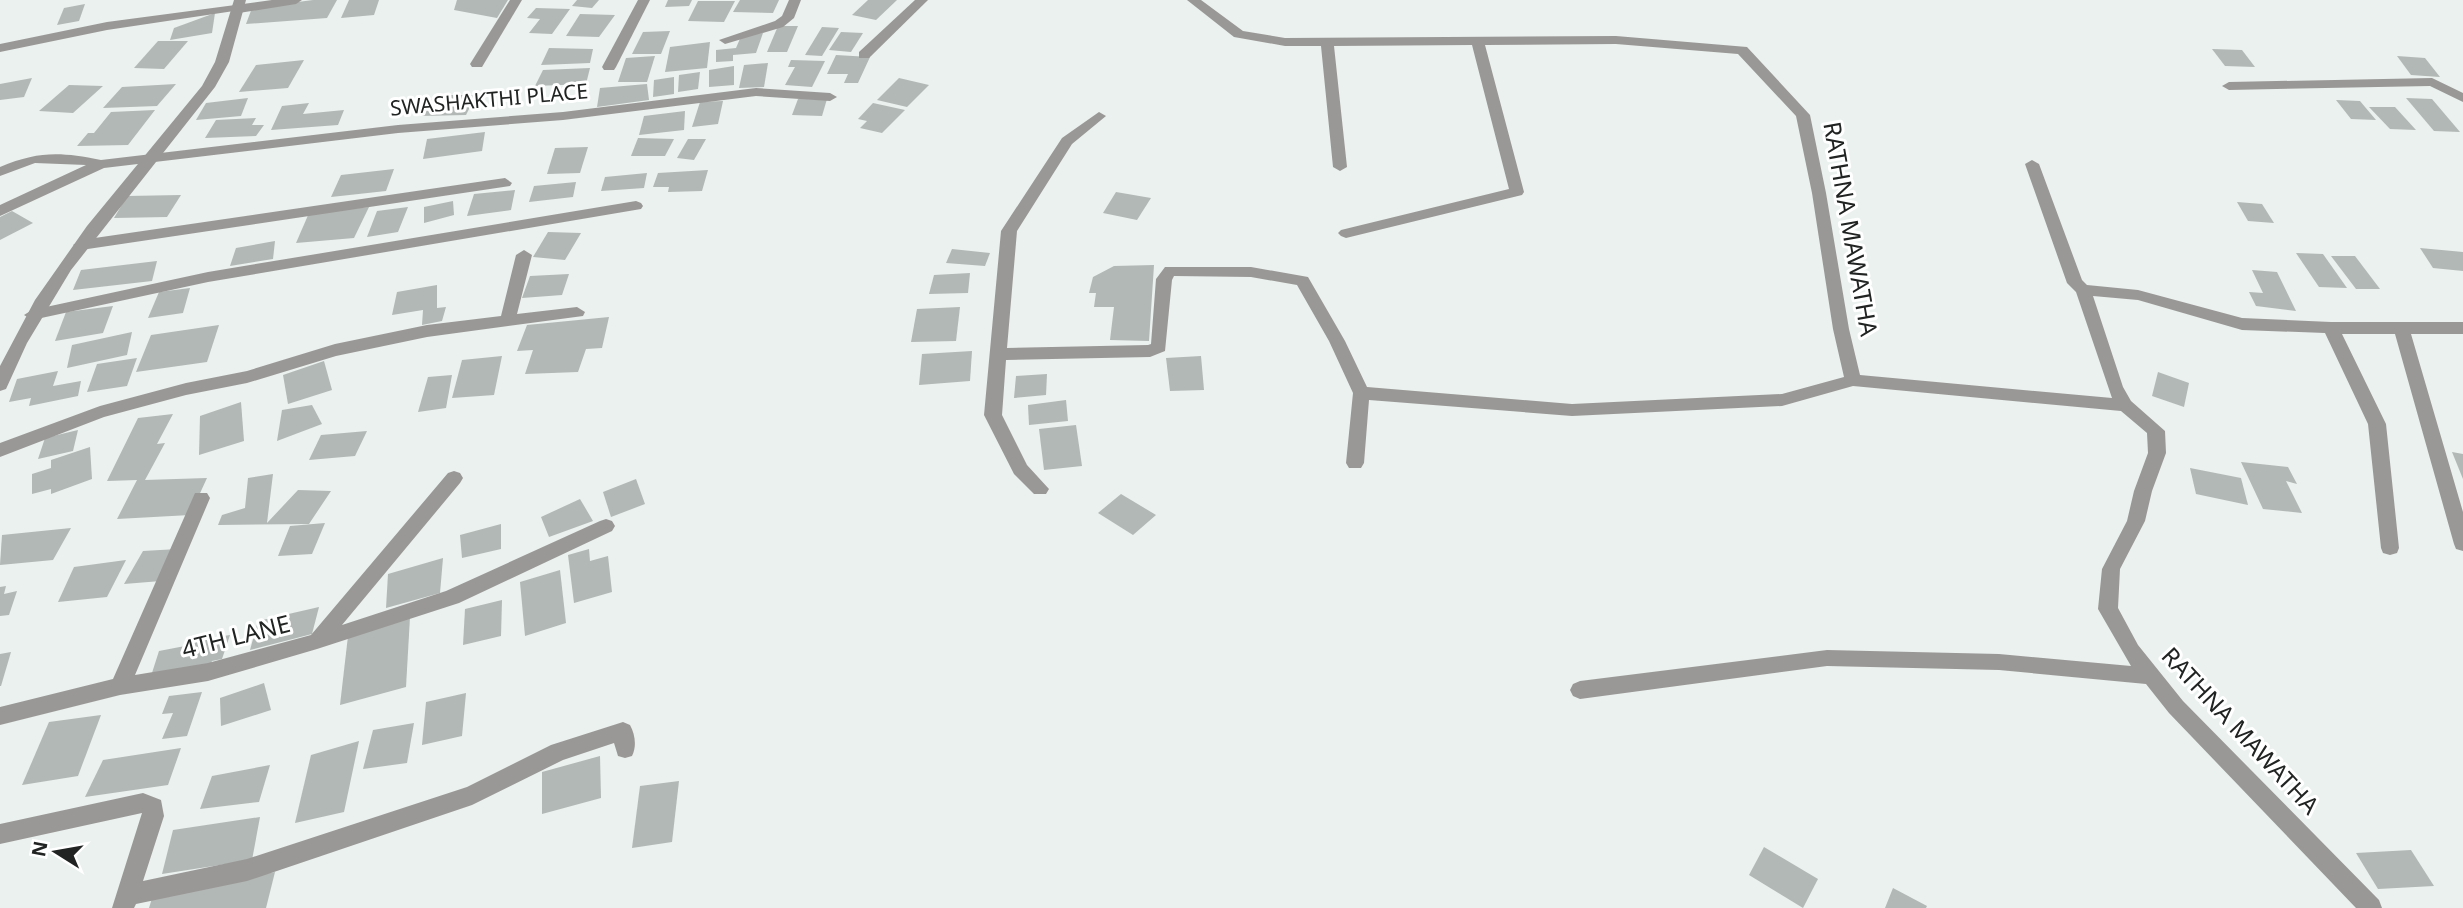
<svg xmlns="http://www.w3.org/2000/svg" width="2463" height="908" viewBox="0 0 2463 908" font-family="'Noto Sans',sans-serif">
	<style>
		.building { fill: #b2b8b5 }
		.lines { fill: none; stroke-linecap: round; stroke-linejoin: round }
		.minor { fill: #9a9897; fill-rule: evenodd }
		.tertiary { fill: #9a9897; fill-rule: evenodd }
		.labels { text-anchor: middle; stroke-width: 6; stroke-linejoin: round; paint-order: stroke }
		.far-street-label { font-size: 21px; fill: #202322; stroke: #fff }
		.street-label { font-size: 24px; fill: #202322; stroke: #fff }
	</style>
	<rect width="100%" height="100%" fill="#eaf1ee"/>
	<g class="building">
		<path d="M313 0H337L327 18 246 24 252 8Z"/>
		<path d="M349 0H379L374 15 341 18Z"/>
		<path d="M457 0H508L497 18 454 10Z"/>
		<path d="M577 0H599L592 8 572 6Z"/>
		<path d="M668 0H692L689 6 665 7Z"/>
		<path d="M740 0H779L773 13 733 12Z"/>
		<path d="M868 0H897L876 20 852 15Z"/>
		<path d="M698 1H735L724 22 688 21Z"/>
		<path d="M85 4 79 21 57 25 64 8Z"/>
		<path d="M536 8 570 9 552 34 529 33 540 19 527 18Z"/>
		<path d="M215 13 212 33 170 40 174 28Z"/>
		<path d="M580 14 615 15 599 37 566 36Z"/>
		<path d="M778 26H798L787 52H767Z"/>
		<path d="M822 27 839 28 822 56 805 55Z"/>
		<path d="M670 31 661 54H632L643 32Z"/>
		<path d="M841 32 863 33 851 52 829 50Z"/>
		<path d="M763 33 756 53 733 55V61L716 62V50L736 48 742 34Z"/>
		<path d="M158 41H188L164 69 134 68Z"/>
		<path d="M710 42 707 68 665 72 670 47Z"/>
		<path d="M549 48 593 49 590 63 541 65Z"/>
		<path d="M2212 49 2242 50 2255 67 2225 66Z"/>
		<path d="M836 55 870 57 858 83H844L848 74H827Z"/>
		<path d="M655 56 647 82H618L626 58Z"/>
		<path d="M2397 56 2425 58 2440 77 2411 75Z"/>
		<path d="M304 60 288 88 239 92 256 65Z"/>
		<path d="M791 60 825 61 812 87 785 85 795 67H788Z"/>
		<path d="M768 63 764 87 739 88 744 65Z"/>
		<path d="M734 66V85L709 87V70Z"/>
		<path d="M590 68 586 84 535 86 543 70Z"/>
		<path d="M700 72 698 89 678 92 679 75Z"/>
		<path d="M674 77V94L653 97 654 80Z"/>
		<path d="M32 78 24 97 0 100V84Z"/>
		<path d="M899 78 929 85 907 107 877 100Z"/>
		<path d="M176 84 157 106 103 108 122 87Z"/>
		<path d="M647 84 649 100 597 107 600 88Z"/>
		<path d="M69 85 103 86 73 113 39 111Z"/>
		<path d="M435 95H476L466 115 419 116Z"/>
		<path d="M248 98 241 116 196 120 206 103Z"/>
		<path d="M2406 98 2432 99 2460 132 2434 131Z"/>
		<path d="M798 99H827L822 116 792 115Z"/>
		<path d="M2336 100 2360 101 2376 120 2351 119Z"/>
		<path d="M723 101 718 124 692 127 700 102Z"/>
		<path d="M309 103 303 114 344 110 338 125 271 130 282 106Z"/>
		<path d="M873 103 905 110 882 133 860 128 867 121 858 119Z"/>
		<path d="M2369 107H2395L2416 130 2390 129Z"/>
		<path d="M155 110 128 145 77 146 88 133H94L111 112Z"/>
		<path d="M685 111 684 130 639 135 644 116Z"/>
		<path d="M256 118 252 125H264L256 136 205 138 216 120Z"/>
		<path d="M485 132 482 151 423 159 427 139Z"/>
		<path d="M638 138 674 139 665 156H631Z"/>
		<path d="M688 139H706L694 160 677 158Z"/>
		<path d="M588 147 580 173 547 174 555 148Z"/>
		<path d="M394 169 386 191 331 197 341 175Z"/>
		<path d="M708 170 702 191 668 192 669 187H653L658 173Z"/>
		<path d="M647 173 644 188 601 191 605 177Z"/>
		<path d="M576 182 573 197 529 202 534 186Z"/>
		<path d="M515 190 511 210 467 216 474 194Z"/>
		<path d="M1116 192 1151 198 1137 220 1103 213Z"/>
		<path d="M181 195 167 217 114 218 127 196Z"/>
		<path d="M453 201 454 215 424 223V207Z"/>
		<path d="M2237 202 2262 204 2274 223 2248 221Z"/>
		<path d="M369 207 354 238 296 243 309 213Z"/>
		<path d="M408 207 398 232 367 237 377 211Z"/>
		<path d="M12 211 33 223 0 240V217Z"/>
		<path d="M548 232 581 233 565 260 533 257Z"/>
		<path d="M275 241 273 259 230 266 236 248Z"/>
		<path d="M2420 248 2463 252V271L2433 268Z"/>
		<path d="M952 249 990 253 985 266 946 263Z"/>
		<path d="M2296 253 2323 254 2347 288 2319 287Z"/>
		<path d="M2331 256H2355L2380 289H2356Z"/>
		<path d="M157 261 152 281 73 290 81 270Z"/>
		<path d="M1154 265 1149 341 1110 340 1114 307H1094L1096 293H1089L1093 277 1114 266Z"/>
		<path d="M2252 270 2277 272 2296 311 2256 306 2249 292 2263 293Z"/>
		<path d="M970 273 968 293 929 294 934 275Z"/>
		<path d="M569 274 562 295 522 298 530 276Z"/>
		<path d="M437 285V308L446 307 442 321 422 325 423 310 392 315 397 292Z"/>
		<path d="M190 288 183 313 148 318 159 292Z"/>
		<path d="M113 306 103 333 55 341 66 312Z"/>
		<path d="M960 307 956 341 911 342 917 309Z"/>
		<path d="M609 317 602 348 586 349 578 372 525 374 533 350 517 351 527 325Z"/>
		<path d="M219 325 207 362 136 372 151 335Z"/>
		<path d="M132 332 127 355 67 368 72 345Z"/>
		<path d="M972 351 970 381 919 385 922 354Z"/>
		<path d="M502 356 494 395 452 398 462 360Z"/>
		<path d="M1201 356 1204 390 1170 391 1166 358Z"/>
		<path d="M137 358 127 386 87 392 97 364Z"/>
		<path d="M324 361 332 390 288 404 283 375Z"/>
		<path d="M58 371 53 386 81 381 78 396 29 406 31 398 9 402 17 379Z"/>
		<path d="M2158 372 2189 383 2184 407 2152 396Z"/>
		<path d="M1047 374 1046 395 1014 398 1016 376Z"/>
		<path d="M452 375 446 408 418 412 428 377Z"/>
		<path d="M1066 400 1068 421 1029 425 1028 405Z"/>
		<path d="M241 402 244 441 199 455 200 416Z"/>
		<path d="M312 405 322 424 277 441 282 410Z"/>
		<path d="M173 414 157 444 165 443 145 480 207 478 190 515 117 519 137 480 107 481 138 418Z"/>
		<path d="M1076 425 1082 466 1044 470 1039 429Z"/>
		<path d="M78 430 73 451 38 459 45 438Z"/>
		<path d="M367 431 355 456 309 460 321 435Z"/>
		<path d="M90 447 92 479 51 494V489L32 494V474L51 468V460Z"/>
		<path d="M2452 452 2463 454V479Z"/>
		<path d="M2241 462 2288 467 2297 484 2286 481 2302 513 2263 509Z"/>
		<path d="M2190 468 2241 478 2248 505 2196 494Z"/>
		<path d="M273 474 267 523 298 490 331 491 309 524 218 525 222 515 245 508 248 478Z"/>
		<path d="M636 479 645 504 611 517 603 492Z"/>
		<path d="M1121 494 1156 515 1133 535 1098 513Z"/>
		<path d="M580 499 593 521 549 537 541 517Z"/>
		<path d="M325 523 312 554 278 556 290 526Z"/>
		<path d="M501 524V549L462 558 460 535Z"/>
		<path d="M71 528 53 560 0 565 2 535Z"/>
		<path d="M178 549 161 581 124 584 143 551Z"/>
		<path d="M589 549 590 561 608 556 612 592 574 603 568 555Z"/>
		<path d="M443 558 440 593 386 608 388 574Z"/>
		<path d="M126 560 107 597 58 602 74 567Z"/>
		<path d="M560 570 566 623 525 636 520 582Z"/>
		<path d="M6 586 4 594 17 591 9 615 0 616V587Z"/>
		<path d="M502 600 501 636 463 645 465 609Z"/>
		<path d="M319 607 312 634 250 650 258 621Z"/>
		<path d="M410 617 406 687 340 705 348 636Z"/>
		<path d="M230 635 222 659 212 661 210 666 151 676 159 651 185 646 186 642Z"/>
		<path d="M11 652 1 686H0V654Z"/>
		<path d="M264 683 271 710 221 726 220 698Z"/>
		<path d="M202 692 187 736 162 739 173 713 162 714 169 696Z"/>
		<path d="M466 693 462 736 422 745 426 702Z"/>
		<path d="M101 715 78 776 22 785 49 722Z"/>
		<path d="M414 723 407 763 363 769 373 730Z"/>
		<path d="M359 741 344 812 295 823 311 755Z"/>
		<path d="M181 748 168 785 85 797 103 760Z"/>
		<path d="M600 756 601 798 542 814V772Z"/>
		<path d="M270 765 259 802 200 809 212 776Z"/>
		<path d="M679 781 672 842 632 848 640 786Z"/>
		<path d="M260 817 252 860 162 874 173 830Z"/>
		<path d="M1764 847 1818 879 1803 908 1749 875Z"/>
		<path d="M2411 850 2434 886 2378 889 2356 853Z"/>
		<path d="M275 872 266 908H149L153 895Z"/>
		<path d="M1893 888 1927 906 1926 908H1885Z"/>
	</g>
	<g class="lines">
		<g class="minor">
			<path d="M272 0H302L296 4 239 13 234 11 107 30 0 52V44L107 22Z"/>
			<path d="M510 0H522L482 67H472L470 64Z"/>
			<path d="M638 0H650L616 67 614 70H604L602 67Z"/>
			<path d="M789 0H801L794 18 783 27 725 44 719 40 775 21 782 16Z"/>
			<path d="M915 0H928L869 58H859V52Z"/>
			<path d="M1187 0H1201L1243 31 1285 38 1616 36 1747 47 1810 115 1826 193 1849 329 1860 375 2112 398 2076 292 2067 283 2025 164 2032 160 2039 164 2082 280 2087 285 2138 290 2242 318 2331 322H2463V334H2411L2463 512V551L2456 549 2454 544 2395 334H2342L2386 424 2399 548 2397 553 2390 555 2383 553 2381 548 2368 424 2325 333 2242 330 2138 300 2093 296 2123 387 2131 401 2165 431 2166 453 2152 491 2145 521 2120 569 2118 608 2138 645 2183 701 2379 900 2382 908H2356L2169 713 2146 684 1999 670 1827 666 1580 699 1573 696 1570 690 1573 684 1580 681 1827 650 1999 654 2131 666 2098 609 2102 569 2127 521 2134 491 2148 453 2147 433 2121 411 1853 386 1782 406 1572 416 1369 400 1364 463 1361 468H1349L1346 463 1353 393 1329 341 1297 285 1251 277 1174 276 1172 280 1165 351 1150 357 1006 360 1002 415 1027 465 1049 489 1046 494H1034L1014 474 984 415 1001 231 1062 138 1099 112 1106 116 1072 144 1017 231 1007 348 1148 345 1151 344 1156 279 1165 267H1251L1308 277 1345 341 1367 387 1572 404 1782 394 1844 377 1833 329 1812 193 1796 116 1738 54 1616 44 1485 45 1524 192 1522 195 1346 238 1341 236 1338 233 1341 230 1509 189 1472 45 1334 46 1347 167 1340 171 1333 167 1321 46H1285L1234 37Z"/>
			<path d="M2432 78 2463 93V102L2430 86 2229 90 2222 86 2229 82Z"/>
			<path d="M756 88 830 93 837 97 830 101 756 96 563 120 398 133 104 168 0 216V205L86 165 35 163 0 176V167C39 151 60 152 101 160L398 125 563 112Z"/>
			<path d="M505 178 512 183 510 186 81 250 73 245 81 240Z"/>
			<path d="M636 201 641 203 643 206 641 209 208 282 32 320 24 315 32 310 208 272Z"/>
			<path d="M524 250 532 255 517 314 577 307 585 312 583 316 427 337 336 356 247 383 186 395 104 417 0 457V443L100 406 186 383 247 371 335 344 427 325 501 316 516 255Z"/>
			<path d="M454 471 460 473 463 478 460 483 342 625 446 591 600 521 606 519 612 521 615 526 612 531 459 603 317 649 208 681 120 695 0 725V707L113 679 195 493H207L210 498 135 675 208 663 311 635 448 473Z"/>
			<path d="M623 722 630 725C635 734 637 746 632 756L625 758 618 756 614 743 563 760 472 805 247 881 136 904 134 908H112L142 813 0 844V824L143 793 161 800 164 816 143 881 247 859 467 787 551 745Z"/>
		</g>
		<path class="tertiary" d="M234 0H246L229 62 215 87 71 270 27 343 6 389 0 391V366L35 300 87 226 202 86 215 62Z"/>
	</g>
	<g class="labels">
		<g class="far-street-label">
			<text transform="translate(489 100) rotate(-5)" y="7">SWASHAKTHI PLACE</text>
		</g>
		<g class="street-label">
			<text transform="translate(1850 229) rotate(80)" y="8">RATHNA MAWATHA</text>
			<text transform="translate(236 637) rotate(-14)" y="8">4TH LANE</text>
			<text transform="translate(2240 731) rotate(47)" y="8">RATHNA MAWATHA</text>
		</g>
	</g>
	<g transform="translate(56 852) rotate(281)" stroke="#ffffff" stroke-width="5" paint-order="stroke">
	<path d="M0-5L12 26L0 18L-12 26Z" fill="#202322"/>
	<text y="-10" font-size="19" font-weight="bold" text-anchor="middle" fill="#202322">N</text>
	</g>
</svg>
